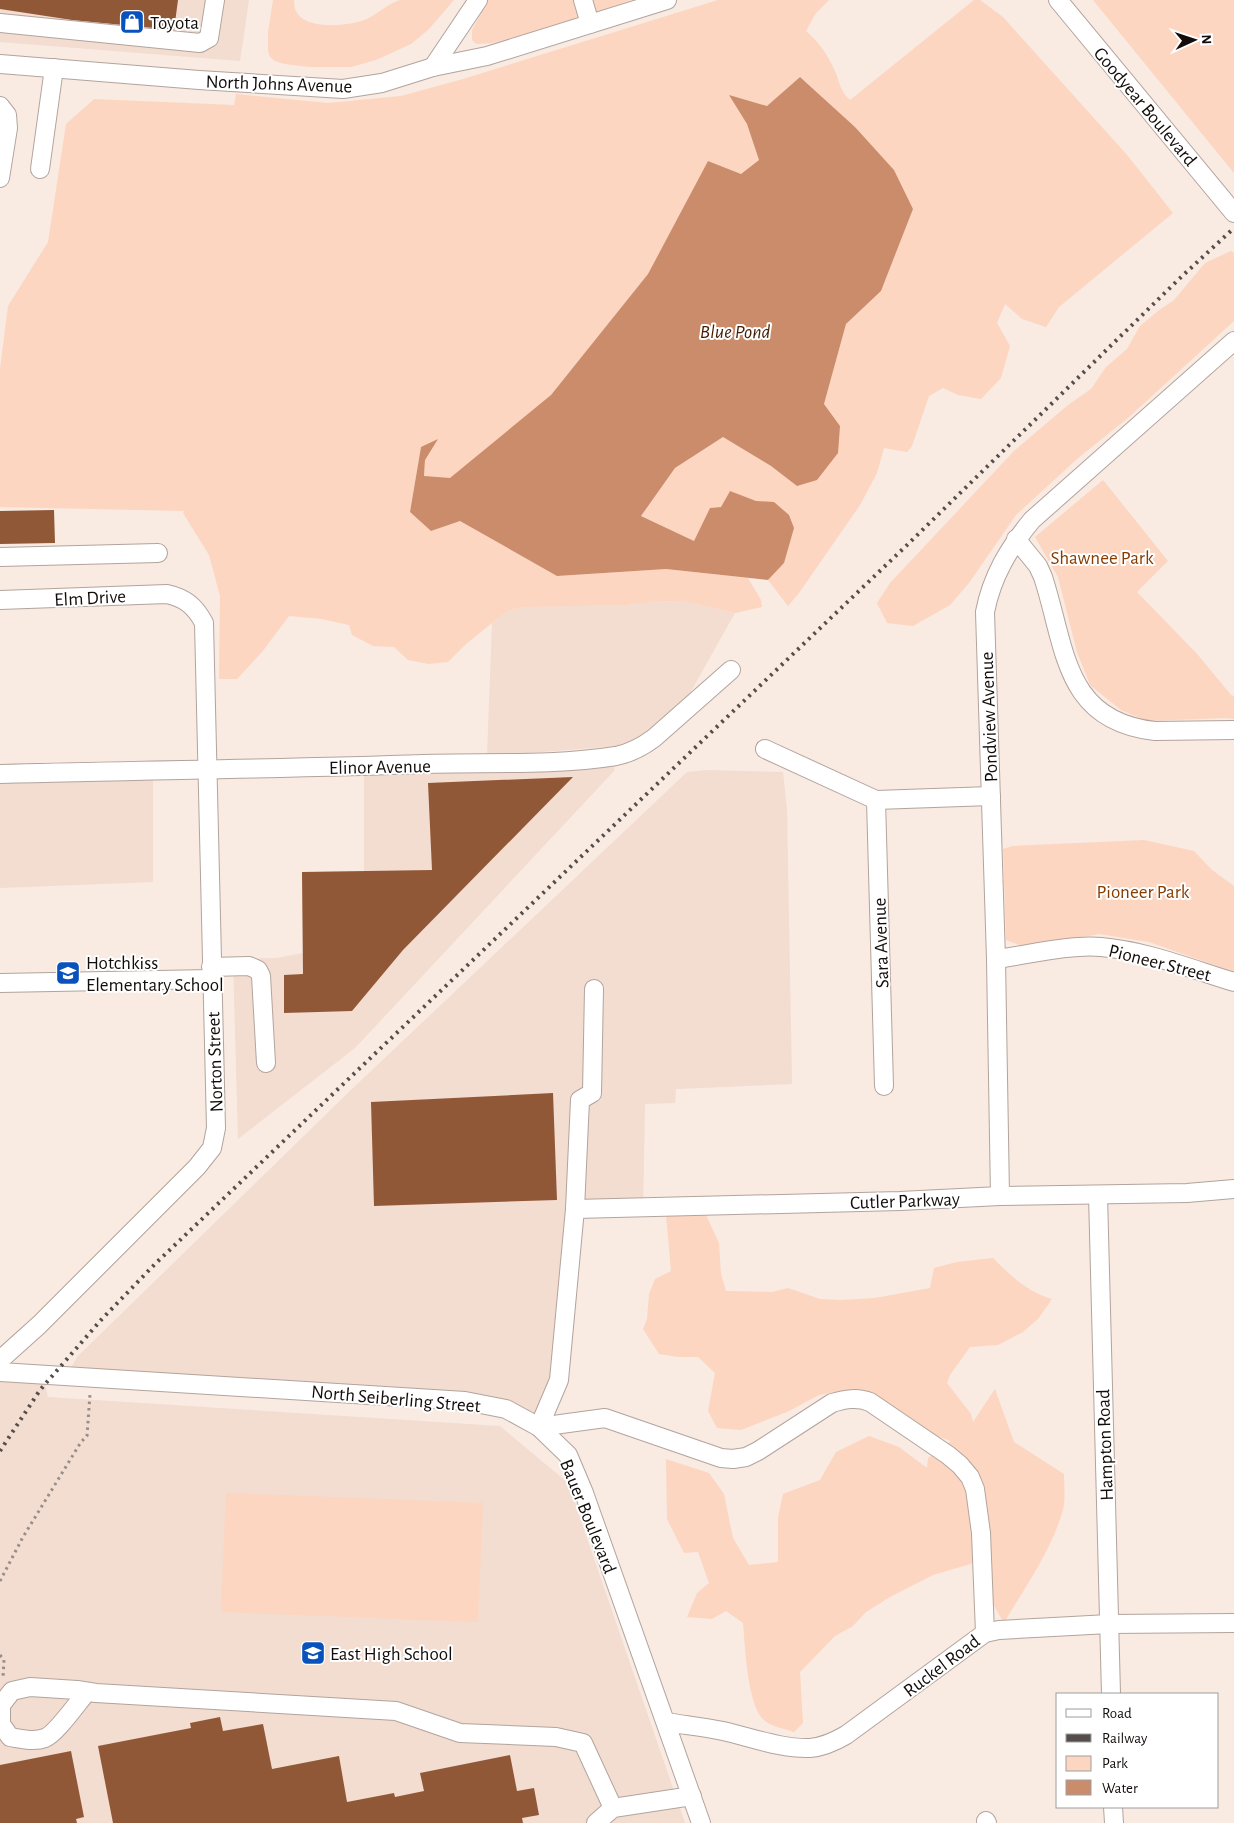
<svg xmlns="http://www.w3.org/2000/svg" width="1234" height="1823" viewBox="0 0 1234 1823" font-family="'Alegreya Sans',sans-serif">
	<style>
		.built { fill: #f3dcd0 }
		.green { fill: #fcd6c1 }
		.water { fill: #ca8c6a }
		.building { fill: #915837 }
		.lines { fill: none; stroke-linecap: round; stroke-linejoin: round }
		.minor-casing { stroke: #b2a49d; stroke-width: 20 }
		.path { stroke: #988d88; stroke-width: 3; stroke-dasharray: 2.5 4; stroke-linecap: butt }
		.minor { stroke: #fff; stroke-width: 18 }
		.rail { stroke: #554d49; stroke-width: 4; stroke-dasharray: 2.5 5; stroke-linecap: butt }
		.labels { text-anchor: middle; stroke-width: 4; stroke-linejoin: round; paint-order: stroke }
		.poi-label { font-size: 19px; fill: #120d0b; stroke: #fff; text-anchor: start }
		.street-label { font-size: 19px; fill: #120d0b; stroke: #fff }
		.park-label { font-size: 19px; fill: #873c00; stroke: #fff }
		.water-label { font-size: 20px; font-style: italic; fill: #451d03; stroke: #fff }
	</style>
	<rect width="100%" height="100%" fill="#f9eae2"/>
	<g class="built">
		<path d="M0 0H249L240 61 0 42Z"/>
		<path d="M659 601 688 602 735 613 686 700 633 745 487 756 492 623 507 611 525 607 628 605Z"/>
		<path d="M616 756 614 771 355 1048 238 1139 233 959 277 958 303 953 302 872 364 871V766Z"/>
		<path d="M707 770 783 772 787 811 792 1084 676 1089 675 1103 645 1104 643 1208 575 1209 559 1380 539 1427 506 1409 65 1377 78 1356 352 1089 687 772Z"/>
		<path d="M153 775V882L0 888V778Z"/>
		<path d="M0 1376 44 1380 48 1397 500 1426 568 1483 685 1823H0Z"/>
	</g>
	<g class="green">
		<path d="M273 0H294C294 3 294 8 296 11 305 31 351 26 367 19 377 14 391 2 400 0 412 0 441 0 454 0L429 29 411 44 376 60 351 67H309L285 64 275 61 270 57 268 51V32Z"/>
		<path d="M488 0H631L557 26 492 43 476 44 472 40V30Z"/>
		<path d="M718 0H829L816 13 806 31C819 42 827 54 834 69 840 81 839 90 850 100L974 0H980L1003 17 1128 156 1173 213 1059 307 1046 327 1022 319 1005 304 997 323 1010 346 1001 378 981 399 958 395 943 388 929 396 912 446 907 452 884 448 877 473 860 505 799 593 788 606 768 580 784 563 774 502H756L730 491 721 507 710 508 694 541 641 516 675 468 723 437 771 466 797 486 840 426 824 404 846 324 881 291 913 209 894 170 855 127 800 77 767 106 730 96 747 124 759 160 741 174 708 161 648 274 551 395 450 479 424 477 425 460 421 447 410 512 431 531 460 521 557 576 666 569 748 578 761 600 762 607 735 613 688 602 659 601 628 605 525 607 507 611 466 644 448 662 429 664 408 660 394 647 373 646 352 635 349 625 322 619 289 616 262 652 237 679H219L220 596 209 555 183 513 185 511 0 507V369L8 306 48 242 66 124 94 99 234 105 236 94 328 103 401 96 463 79Z"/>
		<path d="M1093 0H1234V173Z"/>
		<path d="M1231 251 1234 253V321L1129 417 1077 459 1016 515 969 583 950 605 913 626 887 623 877 603 890 583 1014 451 1068 405 1091 389 1106 367 1127 349 1140 326 1158 311 1174 300 1205 263Z"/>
		<path d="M1103 480 1168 561 1137 592 1198 655 1231 695 1234 696V719L1226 718 1147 721 1121 710 1090 685 1077 652 1058 577 1035 537Z"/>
		<path d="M1144 840 1194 851 1212 870 1234 886V972L1149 942 1099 934 1040 945 1022 946 1006 940 1003 849 1012 846Z"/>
		<path d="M666 1215H706L719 1243 721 1274 726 1291 772 1292 788 1288 820 1299 841 1300 875 1298 930 1288 934 1268 957 1262 993 1258C1011 1276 1027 1292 1052 1299L1038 1319 1023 1332 998 1345 970 1347 950 1375 947 1383 971 1414 973 1422 995 1389 1014 1442 1064 1474C1064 1486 1066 1502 1062 1513 1050 1553 1025 1587 1004 1623L990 1599 988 1526 984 1504 969 1506C977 1524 978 1543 974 1563L933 1575 890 1597 866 1612 853 1626 835 1636 800 1672 803 1723 794 1732C786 1729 772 1727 765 1721 747 1708 745 1644 743 1623L726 1611 712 1619 687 1617 697 1593 709 1583 698 1552 684 1553 667 1519 666 1459 709 1473 724 1494 733 1538 749 1565 778 1562V1517L783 1494 820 1480 836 1452 869 1436 899 1447 927 1468 928 1458 951 1441 931 1434 901 1412 863 1394 841 1391 819 1395 789 1411 741 1430 717 1428 708 1411 715 1373 698 1357H678L659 1354 643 1329 647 1319 649 1294 655 1279 671 1271Z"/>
		<path d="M226 1493 483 1503 478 1622 221 1612Z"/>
	</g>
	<path class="water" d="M800 77 855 127 894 170 913 209 881 291 846 324 824 404 840 426 838 453 817 480 797 486 771 466 723 437 675 468 641 516 694 541 710 508 721 507 730 491 756 501 774 502 789 515 794 528 784 563 768 580 666 569 557 576 460 521 431 531 410 512 421 447 438 439 425 460 424 476 450 478 551 395 648 274 708 161 741 174 759 160 747 124 729 95 767 106Z"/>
	<g class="building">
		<path d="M0 0H178L174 30 72 20 0 9Z"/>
		<path d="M54 510 55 543 0 544V511Z"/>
		<path d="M573 777 403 950 352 1011 284 1013V975L303 974 302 872 432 870 428 783Z"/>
		<path d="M553 1093 557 1200 374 1206 371 1102Z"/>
		<path d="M220 1717 223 1731 263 1724 272 1769 339 1756 347 1802 394 1793 395 1797 424 1791 420 1773 510 1755 517 1791 534 1788 539 1815 522 1818 523 1823H113L98 1746 191 1728 190 1723Z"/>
		<path d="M71 1751 84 1817 76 1819 77 1823H0V1765Z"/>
	</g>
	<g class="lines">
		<defs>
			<g id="minor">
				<path d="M583 0 590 24"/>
				<path d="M1058 0 1234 213"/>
				<path d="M0 23 200 43 209 38 215 0"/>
				<path d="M0 64 199 80 343 89 382 83 433 67 487 56 667 0"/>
				<path d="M433 67 478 0"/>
				<path d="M0 106 7 115 8 128 0 178"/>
				<path d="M40 169 54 68"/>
				<path d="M1016 539 1038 566 1043 577C1066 647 1063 721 1155 731L1234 730"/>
				<path d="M0 557 158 553"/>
				<path d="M0 600 167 594C185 598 195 606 204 623L216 1128 212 1148 197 1167 39 1325 0 1360"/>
				<path d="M765 749 876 800 991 796"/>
				<path d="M0 774C141 770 282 769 424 764 487 762 553 766 616 756 631 753 642 747 654 738L731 670"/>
				<path d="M876 800 884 1086"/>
				<path d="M996 959C1027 955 1071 944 1101 947 1147 951 1191 969 1234 982"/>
				<path d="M211 967 249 966 258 970 261 976 266 1063"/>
				<path d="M0 983 211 979"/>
				<path d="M1098 1195 1111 1694"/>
				<path d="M1000 1196 996 959 985 612C992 576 1009 548 1032 520L1234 341"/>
				<path d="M575 1209 900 1201 1000 1196 1187 1193 1234 1189"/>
				<path d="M0 1372 465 1401 506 1409 539 1427 568 1455 584 1493 701 1823"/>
				<path d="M539 1427 605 1418 721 1458 733 1459 746 1457 758 1451 832 1403C846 1399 857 1397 870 1402L948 1455 960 1465 970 1477 975 1489 981 1533 985 1633"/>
				<path d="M539 1427 559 1380 575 1209 580 1100 592 1093 594 989"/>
				<path d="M87 1692C78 1702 56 1734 45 1738 34 1742 22 1739 10 1737L1 1724V1705L12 1691 30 1687 77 1690 96 1693 396 1711 460 1733 556 1737 583 1743 613 1808"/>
				<path d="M666 1722C684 1725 704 1727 723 1731 750 1737 781 1749 810 1748 823 1747 834 1742 846 1735L985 1633 999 1630 1109 1624 1234 1623"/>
				<path d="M1113 1807 1114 1823"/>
				<path d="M986 1821 987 1823"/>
				<path d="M596 1823 613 1808 692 1796"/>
			</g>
		</defs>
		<use href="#minor" class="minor-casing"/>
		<g class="path">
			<path d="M0 1581 23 1537 81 1442 87 1436 90 1394"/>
			<path d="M0 1655 4 1660 3 1677"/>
		</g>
		<use href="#minor" class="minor"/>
		<path class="rail" d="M0 1451 40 1390 101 1320 155 1264 906 546 1179 279 1234 228"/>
	</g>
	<defs>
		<symbol id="shop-square" viewBox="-11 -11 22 22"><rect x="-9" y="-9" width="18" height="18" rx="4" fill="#0952bc" stroke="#fff"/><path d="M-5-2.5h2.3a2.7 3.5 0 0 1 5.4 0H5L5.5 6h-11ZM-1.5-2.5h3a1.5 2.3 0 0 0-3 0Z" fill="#fff"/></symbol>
		<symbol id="school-square" viewBox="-11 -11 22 22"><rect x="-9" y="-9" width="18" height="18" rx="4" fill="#0952bc" stroke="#fff"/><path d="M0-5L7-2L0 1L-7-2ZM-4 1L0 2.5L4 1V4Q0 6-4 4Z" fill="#fff"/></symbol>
	</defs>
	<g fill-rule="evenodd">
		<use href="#shop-square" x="118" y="8" width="28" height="28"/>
		<use href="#school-square" x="54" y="959" width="28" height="28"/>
		<use href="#school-square" x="299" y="1639" width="28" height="28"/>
	</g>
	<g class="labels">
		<g class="poi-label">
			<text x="150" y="29">Toyota</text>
			<text x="86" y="969">Hotchkiss<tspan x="86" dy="22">Elementary School</tspan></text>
			<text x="330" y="1660">East High School</text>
		</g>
		<g class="street-label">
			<text transform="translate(279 83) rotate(2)" y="7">North Johns Avenue</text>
			<text transform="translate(1146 106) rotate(50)" y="7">Goodyear Boulevard</text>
			<text transform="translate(90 597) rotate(-3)" y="7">Elm Drive</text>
			<text transform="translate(988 717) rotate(-92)" y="7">Pondview Avenue</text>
			<text transform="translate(380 766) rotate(-1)" y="7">Elinor Avenue</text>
			<text transform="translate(880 943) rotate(-92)" y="7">Sara Avenue</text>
			<text transform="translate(1160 962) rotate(14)" y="7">Pioneer Street</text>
			<text transform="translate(214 1062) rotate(-92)" y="7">Norton Street</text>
			<text transform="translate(905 1200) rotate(-2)" y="7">Cutler Parkway</text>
			<text transform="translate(396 1398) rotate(5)" y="7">North Seiberling Street</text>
			<text transform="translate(1104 1445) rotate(-92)" y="7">Hampton Road</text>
			<text transform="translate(589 1516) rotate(68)" y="7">Bauer Boulevard</text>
			<text transform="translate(941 1665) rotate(-37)" y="7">Ruckel Road</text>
		</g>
		<g class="park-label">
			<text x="1102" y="564">Shawnee Park</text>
			<text x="1143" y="898">Pioneer Park</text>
		</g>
		<g class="water-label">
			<text x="735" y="338">Blue Pond</text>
		</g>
	</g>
	<rect x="1056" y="1693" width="162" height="115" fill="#ffffff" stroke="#a09e9d"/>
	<rect x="1066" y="1709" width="25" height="8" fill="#ffffff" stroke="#a09e9d"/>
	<text x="1102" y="1718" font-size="15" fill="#120d0b">Road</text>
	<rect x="1066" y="1734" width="25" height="8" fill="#554d49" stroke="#a09e9d"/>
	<text x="1102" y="1743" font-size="15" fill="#120d0b">Railway</text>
	<rect x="1066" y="1756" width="25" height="15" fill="#fcd6c1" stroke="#a09e9d"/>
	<text x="1102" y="1768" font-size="15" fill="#120d0b">Park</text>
	<rect x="1066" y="1780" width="25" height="15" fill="#ca8c6a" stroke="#a09e9d"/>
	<text x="1102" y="1793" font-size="15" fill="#120d0b">Water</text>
	<g transform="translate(1194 40) rotate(87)" stroke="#ffffff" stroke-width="4" paint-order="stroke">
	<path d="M0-4L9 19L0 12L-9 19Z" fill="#120d0b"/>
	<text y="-8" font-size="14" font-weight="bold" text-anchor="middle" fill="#120d0b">N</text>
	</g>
</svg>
